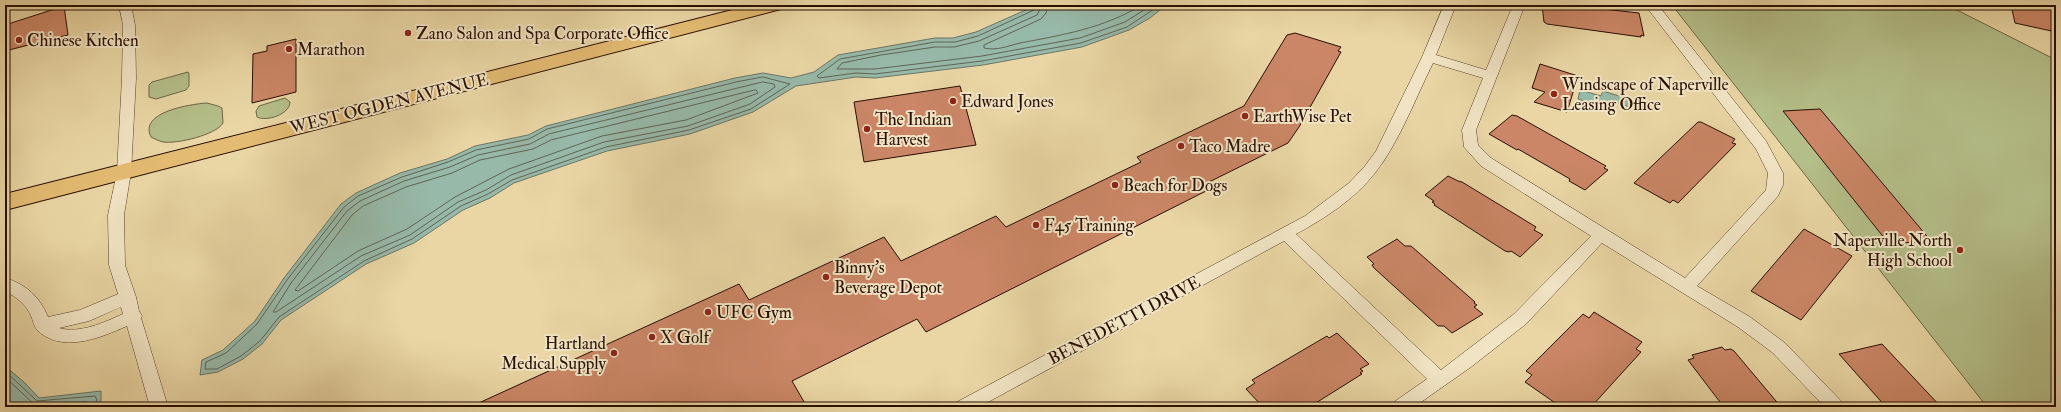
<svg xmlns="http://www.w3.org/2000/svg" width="2061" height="412" viewBox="0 0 2061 412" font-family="'IM FELL Double Pica',serif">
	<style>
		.green { fill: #b4be88; stroke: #6e6644 }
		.water { fill: #97b9a9; stroke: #6b7565 }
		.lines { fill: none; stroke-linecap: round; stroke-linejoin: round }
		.shore { stroke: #606454; stroke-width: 1 }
		.building { fill: #ca8666; stroke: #280e00 }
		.minor-casing { stroke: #584029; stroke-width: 1 }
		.primary-casing { stroke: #280e00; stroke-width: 2 }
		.minor { fill: #f1e4c4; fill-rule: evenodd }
		.primary { fill: #e4bb72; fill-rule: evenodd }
		.poi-dot { fill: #8f2418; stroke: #f1e4c4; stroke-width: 1.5 }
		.labels { text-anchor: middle; stroke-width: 4; stroke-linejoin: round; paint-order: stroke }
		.poi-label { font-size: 17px; fill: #280e00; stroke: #f1e4c4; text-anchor: start }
		.street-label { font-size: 17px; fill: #280e00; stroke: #f1e4c4 }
	</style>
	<rect width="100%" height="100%" fill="#e9d6a4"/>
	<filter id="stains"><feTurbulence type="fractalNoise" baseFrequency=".005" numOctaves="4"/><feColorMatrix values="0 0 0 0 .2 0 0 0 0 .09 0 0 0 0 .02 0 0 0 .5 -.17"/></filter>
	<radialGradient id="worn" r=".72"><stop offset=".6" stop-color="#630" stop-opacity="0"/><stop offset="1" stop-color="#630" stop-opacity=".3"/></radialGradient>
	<g class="green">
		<path d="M1672 5H1947L2056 60V407H1987Z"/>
		<path d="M188 72 189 74V86L186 90 156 99 149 97V85L152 82Z"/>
		<path d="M285 98 290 102C290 114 267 122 257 117L256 111 259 106Z"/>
		<path d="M207 103 218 106 222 108 223 123C216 135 177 144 163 142 159 141 155 139 151 137 138 112 191 104 207 103Z"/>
	</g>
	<g class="water">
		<path d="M1037 5H1166L1150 18 1129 30 1082 47 983 65 875 78 856 77 796 86 753 112 690 134 607 151 514 183 490 198 463 210 414 243 366 264 281 320 262 344 243 359 218 372 200 375 202 360 223 350 255 321 284 278 341 204 356 193 400 173 447 159 475 146 528 135 546 126 735 78 763 73 791 78 814 72 838 55 935 38H953L976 32Z"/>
		<path d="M1580 90 1601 96 1603 91 1632 100 1630 107 1612 102 1610 109 1578 99Z"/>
		<path d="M5 366 25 383 39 398 101 391V404L91 407H5Z"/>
	</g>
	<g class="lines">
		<g class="shore">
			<path d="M1037 5 1034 10 978 36 955 42H935L840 59 817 76 819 78 856 73 875 74 982 61 1081 43 1127 27 1160 5"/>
			<path d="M1042 5 1037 15 979 41 954 47H935L881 55 842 63 837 69H875L982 56 1080 38 1125 22 1152 5"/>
			<path d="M1048 5 1046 13 1041 19 984 45V48C996 51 1008 46 1020 43 1063 35 1104 28 1142 5"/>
			<path d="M763 77 790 84 751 109 689 130 606 147 512 180 488 194 461 206 412 239 364 261 279 317 260 341 241 356 217 369H205L206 362 226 353 257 324 287 280 344 207 358 196 402 177 448 162 476 150 529 139 547 129 736 82Z"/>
			<path d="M763 82 774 84 775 87 750 104 688 126 604 142 511 175 486 190 458 202 410 235 361 256 276 312H273L291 283 347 211 360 201 404 181 450 167 478 155 530 144 549 134Z"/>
			<path d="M756 90 758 93 686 120 602 136 509 169 455 197 407 229 358 251 298 291 295 290 352 215 363 206 406 187 452 173 480 160 533 149 551 140Z"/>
			<path d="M5 371 37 401 95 396 97 400 93 407"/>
			<path d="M5 377 36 406 86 402 88 407"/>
		</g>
	</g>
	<g class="building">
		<path d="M1542 5H1567L1639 13 1644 36 1641 35V37L1547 24 1544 22Z"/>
		<path d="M2011 5H2056V32L2015 23Z"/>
		<path d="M64 6 68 35 5 51V25Z"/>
		<path d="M1295 33 1341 47 1338 51 1341 52 1299 127 1288 143 1209 182 1214 187 926 332 917 319 792 381 807 407H470L739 284 749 300 884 237 901 261 996 216 1006 227 1141 162 1137 157 1244 106 1287 35Z"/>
		<path d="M296 39V92L252 103 253 54 267 51V46Z"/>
		<path d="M1540 64 1578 76 1567 112 1534 102 1545 92 1532 88Z"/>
		<path d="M960 86 976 145 864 162 854 102Z"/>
		<path d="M1820 109 1931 241 1889 244 1783 111Z"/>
		<path d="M1512 115 1517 116 1606 166 1604 168 1608 170 1585 190 1569 181 1570 179 1518 149 1517 150 1489 134Z"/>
		<path d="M1698 122H1701L1735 139 1732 143 1736 144 1678 203 1673 200 1670 203 1634 183Z"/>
		<path d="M1448 176 1458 181 1462 182 1518 216 1536 227 1534 230 1543 235 1520 257 1511 251 1509 252 1505 251 1434 205 1435 204 1432 202 1434 201 1425 195Z"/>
		<path d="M1804 229 1852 256 1801 320 1751 291Z"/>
		<path d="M1397 239 1405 246H1411L1475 302 1474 303 1477 305 1474 307 1483 314 1452 333 1444 326H1438L1374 268 1372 265 1374 264 1367 257Z"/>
		<path d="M1594 312 1642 342 1636 349 1641 352 1591 407H1561L1525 382 1532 375 1526 371 1583 314 1589 318Z"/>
		<path d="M1337 333 1369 364 1360 369 1363 371 1360 373 1362 374 1319 401 1309 407H1263L1246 389 1255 383 1252 380 1327 336 1329 338Z"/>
		<path d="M1882 344 1941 407H1886L1839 354Z"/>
		<path d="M1722 347 1725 350 1731 349 1734 351 1781 407H1734L1732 404 1723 406 1688 360 1694 358 1692 355Z"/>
	</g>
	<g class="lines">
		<defs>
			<g id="minor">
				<path d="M119 5H131L135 25 136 78 131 172 124 215 125 265 136 297 139 311 142 316 141 318 168 407H150L127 326C100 338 62 354 37 330 34 327 33 320 31 316 26 304 16 297 5 291V278C26 284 40 297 48 317L80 310 118 294 109 265 108 215 117 172 122 78 123 25ZM121 307 123 314C105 322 80 334 59 328L89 321Z"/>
				<path d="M1444 5H1456L1436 55 1486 70 1513 5H1525L1476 130 1478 145 1491 158 1685 278 1766 190 1768 173 1756 149 1645 5H1658L1766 141 1783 173V185L1778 196 1697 286 1750 317 1785 343 1842 402 1845 407H1825L1773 353 1738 327 1602 243 1526 324 1471 367 1414 407H1391L1394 402 1427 379 1284 241 979 407H954L957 402 1305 216 1349 183 1365 166 1376 151 1422 57ZM1433 63 1483 78 1462 130 1464 147 1481 166 1591 236 1514 314 1441 370 1296 234C1324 219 1355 199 1375 173 1399 143 1416 97 1433 63Z"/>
			</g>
			<path id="primary" d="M752 5H783L781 9 5 210V194Z"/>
		</defs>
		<use href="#minor" class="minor-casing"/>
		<use href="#primary" class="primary-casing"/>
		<use href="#minor" class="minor"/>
		<use href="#primary" class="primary"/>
	</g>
	<g class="poi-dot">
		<circle cx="408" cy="33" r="4"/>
		<circle cx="19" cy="40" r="4"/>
		<circle cx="289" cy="49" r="4"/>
		<circle cx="1554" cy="94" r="4"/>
		<circle cx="953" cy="101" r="4"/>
		<circle cx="1245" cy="116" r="4"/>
		<circle cx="867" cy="129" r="4"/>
		<circle cx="1181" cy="146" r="4"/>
		<circle cx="1115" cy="185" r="4"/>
		<circle cx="1036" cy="225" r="4"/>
		<circle cx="1960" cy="250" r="4"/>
		<circle cx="826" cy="277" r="4"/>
		<circle cx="708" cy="312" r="4"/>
		<circle cx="652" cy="337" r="4"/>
		<circle cx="614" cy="353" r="4"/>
	</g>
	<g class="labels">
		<g class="poi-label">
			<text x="416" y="39">Zano Salon and Spa Corporate Office</text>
			<text x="27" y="46">Chinese Kitchen</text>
			<text x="297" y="55">Marathon</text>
			<text x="1562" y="90">Windscape of Naperville<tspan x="1562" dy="20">Leasing Office</tspan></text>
			<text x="961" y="107">Edward Jones</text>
			<text x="1253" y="122">EarthWise Pet</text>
			<text x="875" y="125">The Indian<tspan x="875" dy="20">Harvest</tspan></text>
			<text x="1189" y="152">Taco Madre</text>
			<text x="1123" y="191">Beach for Dogs</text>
			<text x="1044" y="231">F45 Training</text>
			<text x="1952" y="246" text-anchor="end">Naperville North<tspan x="1952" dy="20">High School</tspan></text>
			<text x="834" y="273">Binny's<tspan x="834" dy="20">Beverage Depot</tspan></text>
			<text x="716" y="318">UFC Gym</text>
			<text x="660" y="343">X Golf</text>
			<text x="606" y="349" text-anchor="end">Hartland<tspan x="606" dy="20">Medical Supply</tspan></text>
		</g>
		<g class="street-label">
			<text transform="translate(389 103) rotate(-14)" y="6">WEST OGDEN AVENUE</text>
			<text transform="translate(1124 320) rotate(-28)" y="6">BENEDETTI DRIVE</text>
		</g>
	</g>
	<rect width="2061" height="412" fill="none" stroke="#e9d6a4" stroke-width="20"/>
	<rect x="6" y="6" width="2049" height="400" fill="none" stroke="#280e00" stroke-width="2"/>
	<rect x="10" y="10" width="2041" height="392" fill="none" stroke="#280e00"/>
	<rect width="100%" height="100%" filter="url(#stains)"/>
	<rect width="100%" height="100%" fill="url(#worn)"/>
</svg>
